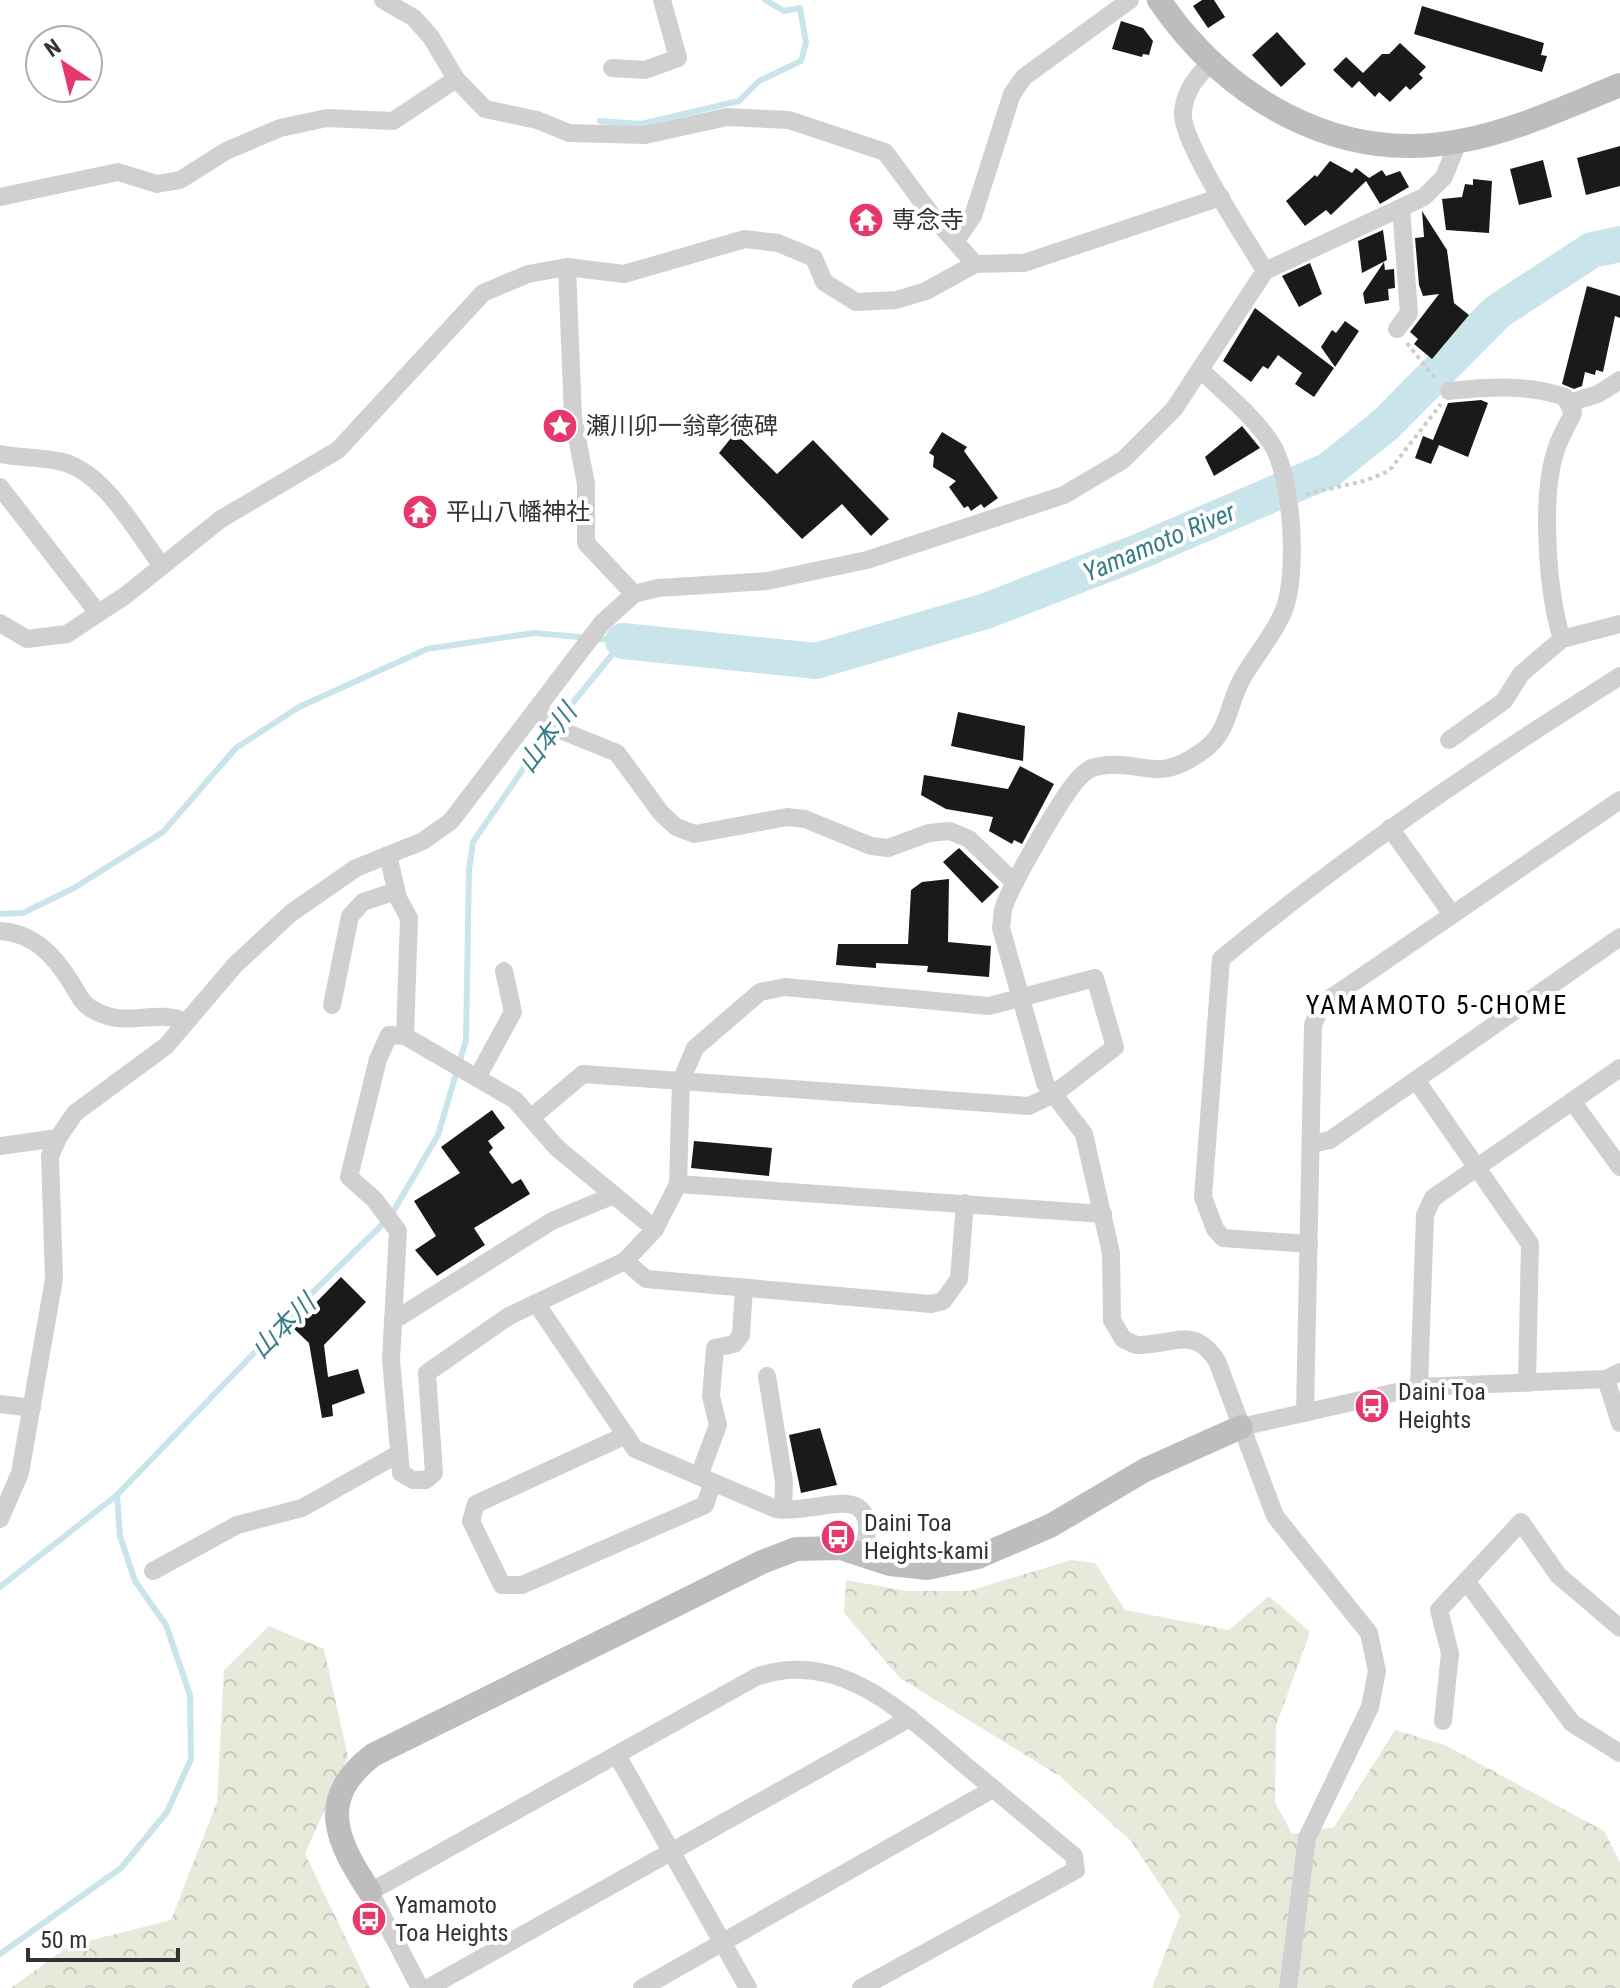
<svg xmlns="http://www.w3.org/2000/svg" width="1620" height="1988" viewBox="0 0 1620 1988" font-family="'Roboto Condensed','Noto Sans JP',sans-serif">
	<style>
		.forest { fill: url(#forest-crowns) }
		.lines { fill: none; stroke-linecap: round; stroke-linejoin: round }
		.stream { stroke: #c9e5eb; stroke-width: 6 }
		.river { stroke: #c9e5eb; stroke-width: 36 }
		.building { fill: #1a1a1a }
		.path { stroke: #cdcdcd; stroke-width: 4; stroke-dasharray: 4 4; stroke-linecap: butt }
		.street { stroke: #d0d0d0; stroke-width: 18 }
		.secondary { stroke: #bdbdbd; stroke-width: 24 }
		.labels { text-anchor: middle; stroke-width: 8; stroke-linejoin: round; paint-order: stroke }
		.poi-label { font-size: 24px; fill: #333; stroke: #fff; text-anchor: start }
		.water-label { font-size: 26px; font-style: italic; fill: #3a7d8a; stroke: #fff }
		.neighbourhood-label { font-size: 26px; letter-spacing: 2px; fill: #000; stroke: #fff }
	</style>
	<defs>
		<pattern id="forest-crowns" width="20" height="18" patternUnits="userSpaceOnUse" patternTransform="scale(2)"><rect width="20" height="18" fill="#e6eadb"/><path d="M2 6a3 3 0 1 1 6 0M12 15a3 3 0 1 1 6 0" fill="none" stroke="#c6c9bc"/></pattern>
	</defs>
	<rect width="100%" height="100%" fill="#fff"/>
	<g class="forest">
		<path d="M1071 1560 1095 1563 1125 1610 1229 1630 1269 1596 1310 1632 1276 1726 1275 1802 1292 1834 1334 1827 1395 1730 1445 1745 1604 1831 1620 1862V1988H1152L1180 1915 1131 1841 1061 1777 900 1678 844 1613 846 1580 907 1591H969Z"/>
		<path d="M269 1626 324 1649 348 1757 305 1854 370 1988H11L69 1946 171 1920 217 1802 224 1670Z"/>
	</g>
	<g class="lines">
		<g class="stream">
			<path d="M600 121 641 124 739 101 759 81 801 61 806 43 800 8 784 11 765 0"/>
			<path d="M0 914 23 913 74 888 163 832 236 748 299 707 427 649 534 633 623 641"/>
			<path d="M0 1587 117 1495"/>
			<path d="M0 1954 121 1868 167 1812 191 1759 190 1695 166 1625 135 1581 120 1536 117 1495 311 1294 390 1217 438 1135 466 1040 469 870 473 842 545 737 623 641"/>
		</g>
		<path class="river" d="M623 641 816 661 986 611 1138 552 1329 470 1385 425 1497 312 1592 250 1620 244"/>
	</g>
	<g class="building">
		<path d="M1202 0H1214L1225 17 1208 28 1193 6Z"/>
		<path d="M1422 6 1544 43 1541 55 1547 56 1542 72 1414 34Z"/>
		<path d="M1121 21 1143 28 1153 41 1149 55 1143 54 1142 57 1112 49Z"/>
		<path d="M1277 32 1306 64 1281 87 1252 55Z"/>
		<path d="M1400 43 1426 67 1419 74 1423 78 1410 90 1406 86 1390 102 1379 92 1375 97 1359 81 1352 88 1333 70 1346 57 1363 73 1382 54H1389Z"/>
		<path d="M1620 146V186L1586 195 1577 158Z"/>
		<path d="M1543 160 1552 197 1519 205 1510 169Z"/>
		<path d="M1330 161 1352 173 1356 168 1369 178 1382 170 1386 176 1400 171 1409 187 1380 204 1366 181 1331 215 1326 210 1305 226 1286 201 1315 175 1317 177Z"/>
		<path d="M1473 179 1492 181 1489 233 1446 230 1442 199 1462 197 1465 184 1473 185Z"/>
		<path d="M1422 211 1447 250 1454 303 1469 315 1432 359 1414 344 1418 339 1410 332 1439 294 1423 296 1419 285 1415 238 1424 237Z"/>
		<path d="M1383 230 1387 260 1362 273 1358 241Z"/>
		<path d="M1384 262 1385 270 1394 269 1395 288 1388 289 1389 300 1365 304 1363 293Z"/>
		<path d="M1310 263 1322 294 1299 307 1282 276Z"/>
		<path d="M1587 286 1620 296V318L1615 316 1603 372 1596 370 1595 375 1585 372 1582 386 1574 389 1562 384Z"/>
		<path d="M1255 308 1334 368 1314 397 1295 384 1302 373 1278 355 1268 369 1263 366 1251 382 1223 361Z"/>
		<path d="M1345 321 1359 331 1335 367 1321 347 1332 330 1336 333Z"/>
		<path d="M1481 400 1488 403 1468 457 1439 445 1431 464 1415 458 1423 436 1433 440 1448 403Z"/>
		<path d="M1242 426 1260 448 1214 476 1205 457Z"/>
		<path d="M942 432 967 447 964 451 998 498 984 508 981 504 971 511 968 506 964 508 949 487 956 481 933 467 934 456 929 453Z"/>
		<path d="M735 433 777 474 813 440 889 519 871 536 842 504 802 539 719 453Z"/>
		<path d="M958 712 1025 726 1023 761 951 746Z"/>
		<path d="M1020 766 1054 784 1022 844 1014 840 1012 844 989 831 993 817 946 809 921 795 924 775 1008 789Z"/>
		<path d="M959 848 999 887 982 903 943 862Z"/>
		<path d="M949 879 948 942 991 946 989 977 927 972 928 966 876 963V968L836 965 838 944H908L911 890 922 882Z"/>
		<path d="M492 1110 505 1128 488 1141 493 1148 489 1152 512 1184 521 1179 530 1194 474 1228 485 1245 437 1276 415 1250 436 1236 414 1201 460 1173 441 1147Z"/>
		<path d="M694 1141 772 1148 769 1176 691 1168Z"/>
		<path d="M341 1277 366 1302 324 1345 328 1377 358 1369 365 1393 332 1405 333 1416 322 1418 309 1343 292 1327Z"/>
		<path d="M820 1428 837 1485 801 1493 789 1435Z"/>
	</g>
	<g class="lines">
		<g class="path">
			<path d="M1407 343 1436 380"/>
			<path d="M1306 494 1364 481 1389 471 1441 404"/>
		</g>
		<g class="street">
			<path d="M383 0 414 18 431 37 456 79 485 109 537 120 569 133 645 135 727 117 789 120 885 152 934 218 975 264"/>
			<path d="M1210 63C1196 78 1186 89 1183 111 1179 140 1248 241 1265 271"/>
			<path d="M612 68 645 70 678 58 662 0"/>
			<path d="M0 197 118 172 157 184 180 180 226 151 280 128 327 118 393 121 456 79"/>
			<path d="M956 240 973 216 1012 94 1024 77 1130 0"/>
			<path d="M567 267 573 417 586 484V543L634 594"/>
			<path d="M1397 329 1409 313 1401 208"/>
			<path d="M1200 369C1223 392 1253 415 1271 443 1293 476 1298 574 1284 610 1274 635 1257 653 1243 677 1228 702 1230 731 1204 750 1155 786 1145 759 1100 766 1092 767 1084 772 1079 778 1064 793 1008 889 1003 910 1002 915 1002 922 1001 928L1045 1083 1084 1134 1111 1253 1112 1320 1123 1339 1136 1345C1174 1345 1194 1325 1217 1361L1275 1516 1369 1633 1377 1671 1370 1707 1307 1838 1288 1988"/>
			<path d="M1449 391C1491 387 1525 384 1565 397L1573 413C1568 424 1561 435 1557 447 1540 493 1547 592 1562 639"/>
			<path d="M1569 403 1598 394 1620 380"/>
			<path d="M0 454C21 458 43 457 63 462 106 474 136 532 162 566"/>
			<path d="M0 487 98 613"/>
			<path d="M0 623 27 639 67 634 126 595 221 519 338 450 483 293 528 274 567 267 624 274 745 239 778 243 814 258 824 282 856 302 896 300 926 291 975 264 1024 263 1221 197"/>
			<path d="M537 709 565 732 617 753 661 813 676 827 695 834 787 817 805 819 871 846 888 848 929 833 950 831 969 839 1015 883"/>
			<path d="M1449 740 1504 701 1521 674 1562 639 1620 624"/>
			<path d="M1390 828 1451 913"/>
			<path d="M388 855 398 898 409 918 405 1036 515 1100 557 1148 655 1229 678 1184 1103 1214"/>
			<path d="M0 931C34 933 55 956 72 984 77 992 82 1003 90 1008 126 1031 152 1007 186 1022"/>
			<path d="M332 1005 350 916 363 902 396 891"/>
			<path d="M405 1036 389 1035 378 1059 349 1177 374 1199 398 1231 391 1359 401 1473 413 1480H426L434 1473 427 1373 509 1316 625 1261 655 1229"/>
			<path d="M477 1078 513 1012 504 971"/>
			<path d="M1416 1080 1530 1244 1527 1383"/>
			<path d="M1572 1101 1620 1167"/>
			<path d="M532 1117 583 1074 681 1081 1029 1106 1054 1094 1115 1047 1095 978 989 1006 785 987 760 992 695 1048 681 1081 678 1184"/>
			<path d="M1311 1144 1330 1140 1620 937"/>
			<path d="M0 1146 58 1138"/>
			<path d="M1309 1244 1223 1238 1215 1229 1203 1197 1221 959C1347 854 1481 764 1620 676"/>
			<path d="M625 1261 646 1279 931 1304 943 1301 959 1279 965 1203"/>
			<path d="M536 1303 635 1449 776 1509C822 1515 883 1474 863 1555"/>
			<path d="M393 1321 552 1221 614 1195"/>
			<path d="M767 1376 784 1482 783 1510"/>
			<path d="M1606 1379 1620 1423"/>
			<path d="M1419 1387 1425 1215 1433 1198 1620 1068"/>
			<path d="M0 1404 32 1408"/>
			<path d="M1305 1413 1313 1025 1322 1004 1620 800"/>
			<path d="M1241 1427 1419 1387 1606 1379 1620 1372"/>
			<path d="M626 1435 476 1504 471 1521 502 1585H522L705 1505 713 1482"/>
			<path d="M699 1476 718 1425 711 1396 715 1348 734 1344 741 1335 744 1288"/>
			<path d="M0 1519 20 1473 54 1279 50 1156 58 1138 75 1113 166 1046 235 965 291 913 356 868 423 841 451 821 602 623 634 594 658 588 767 581 867 560 1064 495 1123 460 1174 409 1265 271 1424 197 1444 177 1458 142"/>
			<path d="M153 1571 237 1525 302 1508 398 1454"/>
			<path d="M1466 1581 1572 1723 1620 1753"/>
			<path d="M1443 1721 1450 1653 1439 1610 1521 1522 1558 1575 1620 1628"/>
			<path d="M617 1755 748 1988"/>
			<path d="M420 1988 370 1892 756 1677C840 1647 906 1715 965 1765 1001 1795 1038 1826 1074 1856L1076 1870 861 1988"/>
			<path d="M428 1988 910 1718"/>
			<path d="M642 1988 993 1789"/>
		</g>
		<g class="secondary">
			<path d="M1159 0C1225 98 1338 165 1460 141 1515 131 1568 106 1620 85"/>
			<path d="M370 1892C337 1842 315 1799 373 1755L762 1562 796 1549 841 1548 890 1564 927 1568 978 1557 1050 1526 1145 1470 1241 1427"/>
		</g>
	</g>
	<defs>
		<symbol id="temple-disc" viewBox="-11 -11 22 22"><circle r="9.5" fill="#e6386d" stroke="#fff"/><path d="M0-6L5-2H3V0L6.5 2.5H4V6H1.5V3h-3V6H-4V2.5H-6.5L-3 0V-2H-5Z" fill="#fff"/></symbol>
		<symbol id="sight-disc" viewBox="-11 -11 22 22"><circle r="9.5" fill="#e6386d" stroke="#fff"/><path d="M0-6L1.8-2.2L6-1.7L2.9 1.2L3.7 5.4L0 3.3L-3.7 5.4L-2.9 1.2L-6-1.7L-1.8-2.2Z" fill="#fff"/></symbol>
		<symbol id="bus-disc" viewBox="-11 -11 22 22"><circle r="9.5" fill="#e6386d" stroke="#fff"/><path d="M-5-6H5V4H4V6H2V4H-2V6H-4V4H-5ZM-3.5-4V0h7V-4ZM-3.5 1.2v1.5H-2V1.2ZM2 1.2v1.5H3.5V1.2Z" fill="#fff"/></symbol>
	</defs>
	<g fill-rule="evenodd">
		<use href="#temple-disc" x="846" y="200" width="40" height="40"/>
		<use href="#sight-disc" x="540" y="406" width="40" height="40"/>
		<use href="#temple-disc" x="400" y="492" width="40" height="40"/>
		<use href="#bus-disc" x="1352" y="1386" width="40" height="40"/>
		<use href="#bus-disc" x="818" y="1517" width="40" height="40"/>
		<use href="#bus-disc" x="349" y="1899" width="40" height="40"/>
	</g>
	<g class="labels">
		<g class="poi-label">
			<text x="892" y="228">専念寺</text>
			<text x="586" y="434">瀬川卯一翁彰徳碑</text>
			<text x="446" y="520">平山八幡神社</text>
			<text x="1398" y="1400">Daini Toa<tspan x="1398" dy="28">Heights</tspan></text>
			<text x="864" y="1531">Daini Toa<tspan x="864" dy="28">Heights-kami</tspan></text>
			<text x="395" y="1913">Yamamoto<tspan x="395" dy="28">Toa Heights</tspan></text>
		</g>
		<g class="water-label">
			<text transform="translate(1159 542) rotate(-23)" y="9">Yamamoto River</text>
			<text transform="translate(547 738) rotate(-53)" y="9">山本川</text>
			<text transform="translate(283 1326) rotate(-45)" y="9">山本川</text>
		</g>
		<g class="neighbourhood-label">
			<text x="1437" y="1014">YAMAMOTO 5-CHOME</text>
		</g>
	</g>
	<g transform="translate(64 64) rotate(325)"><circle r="38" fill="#ffffff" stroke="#adadad" stroke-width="2"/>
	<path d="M0-6L14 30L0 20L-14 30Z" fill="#e6386d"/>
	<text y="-12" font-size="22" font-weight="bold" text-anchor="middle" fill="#333333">N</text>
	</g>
	<path d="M28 1948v12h150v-12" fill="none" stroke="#333333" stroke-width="4"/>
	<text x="40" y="1948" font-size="24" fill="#333333" stroke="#ffffff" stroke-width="6" paint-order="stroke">50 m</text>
</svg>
